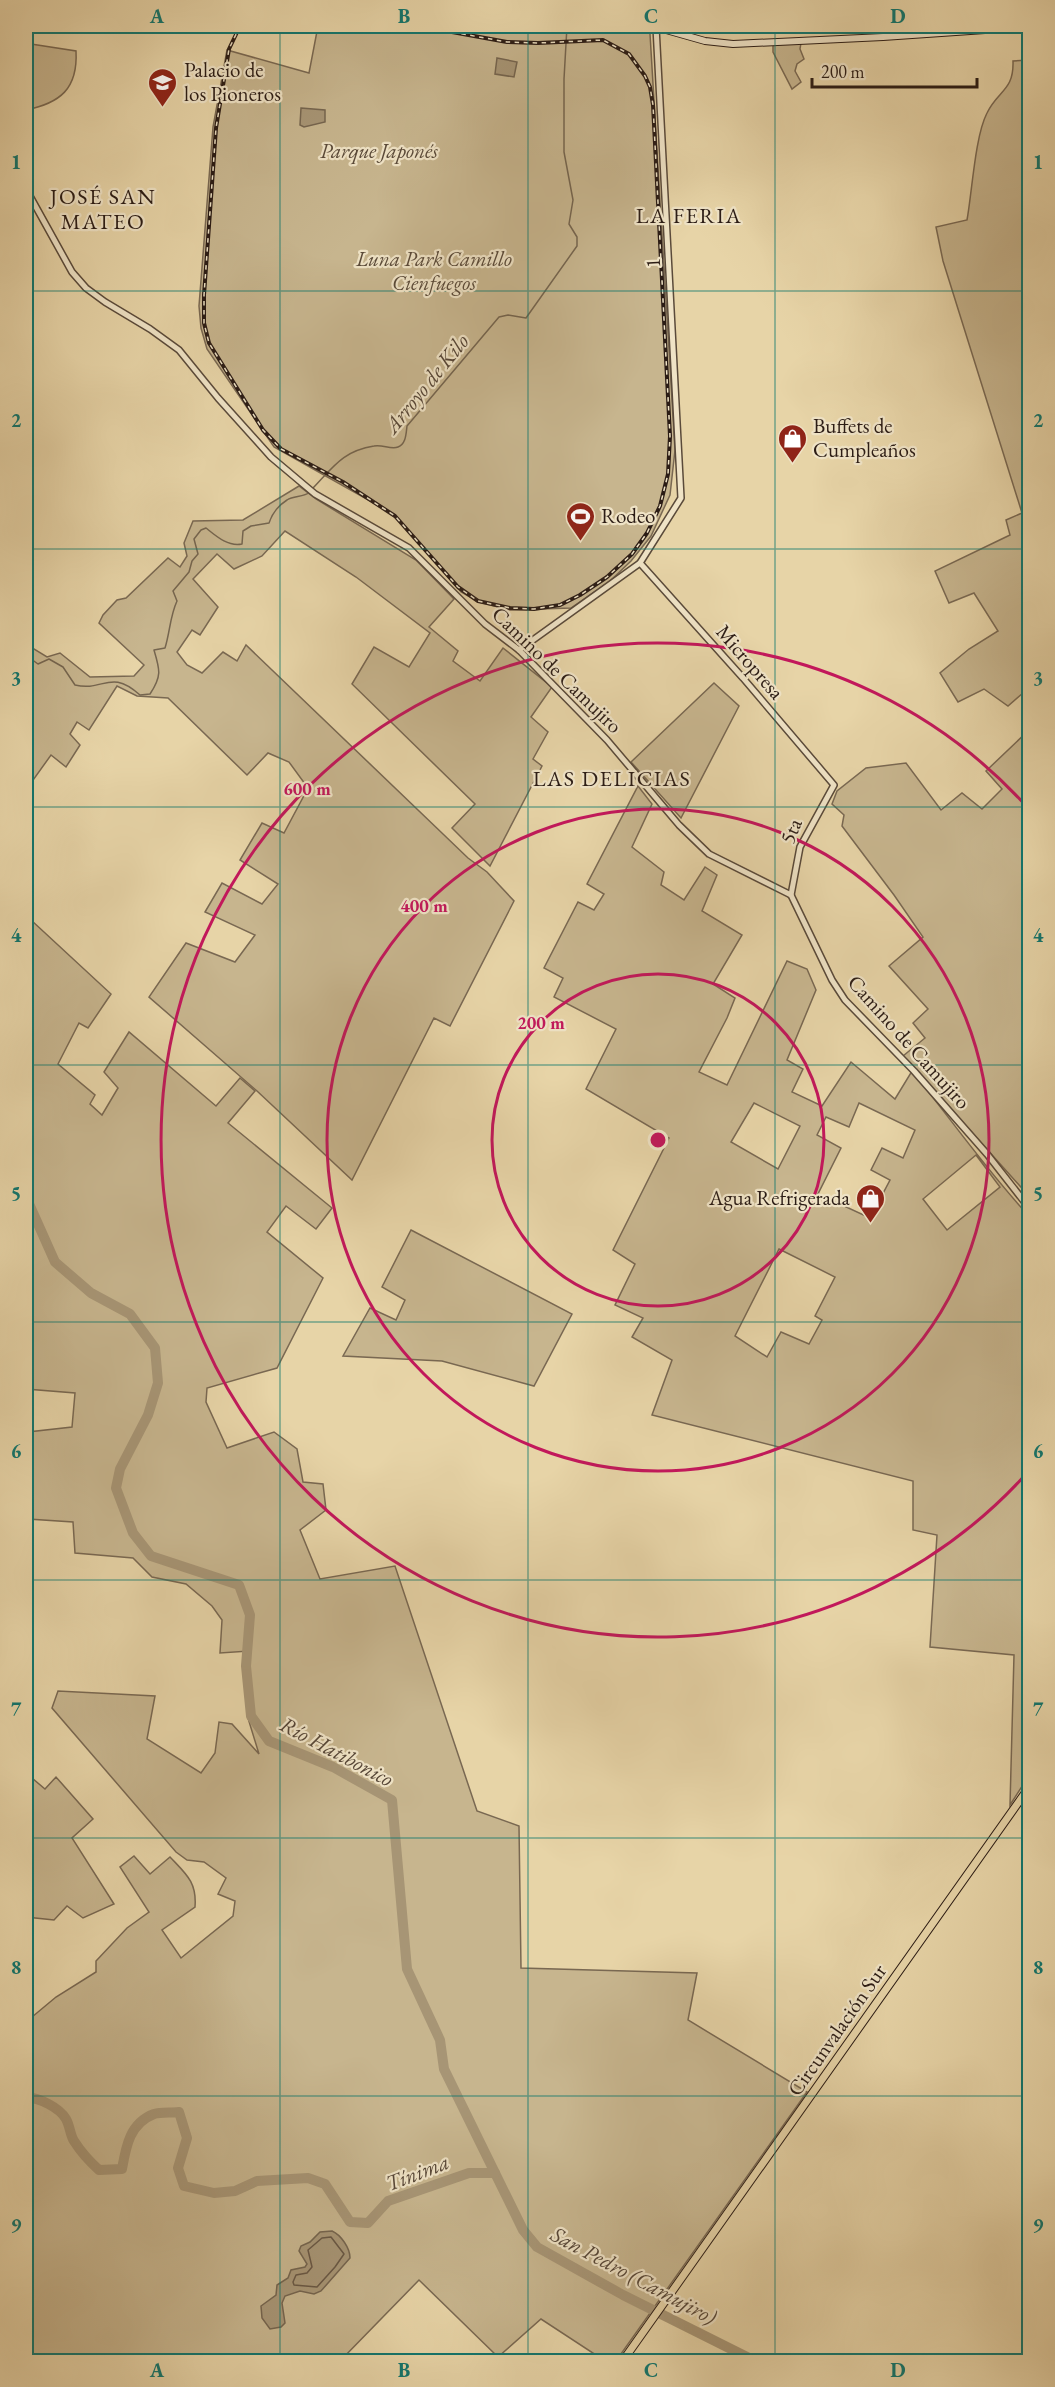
<svg xmlns="http://www.w3.org/2000/svg" width="1055" height="2387" viewBox="0 0 1055 2387" font-family="'EB Garamond',serif">
	<style>
		.green { fill: #c7b58e; stroke: #796852; stroke-width: 1.5; fill-rule: evenodd }
		.water { fill: #a79575; stroke: #75654f; stroke-width: 1.5 }
		.lines { fill: none; stroke-linecap: round; stroke-linejoin: round }
		.shore { stroke: #695845; stroke-width: 1.5 }
		.stream { stroke: #75654f; stroke-width: 1.5 }
		.river { stroke: #a79575; stroke-width: 10 }
		.tertiary-casing { stroke: #5a4a3a; stroke-width: 8 }
		.secondary-casing { stroke: #2b1c15; stroke-width: 8 }
		.primary-casing { stroke: #2b1c15; stroke-width: 9 }
		.tertiary { stroke: #efe3c6; stroke-width: 5 }
		.secondary { stroke: #efe3c6; stroke-width: 6 }
		.primary { stroke: #e7d4a7; stroke-width: 7 }
		.rail-casing { stroke: #2b1c15; stroke-width: 4 }
		.rail { stroke: #efe3c6; stroke-width: 1.5; stroke-dasharray: 4.5; stroke-linecap: butt }
		.grid { fill: none; stroke: #0f766e; stroke-width: 1.5; stroke-opacity: 0.55 }
		.ring { fill: none; stroke: #c2185b; stroke-width: 3 }
		.labels { text-anchor: middle; stroke-width: 4.5; stroke-linejoin: round; paint-order: stroke }
		.poi-label { font-size: 21px; fill: #2b1c15; stroke: #efe3c6; text-anchor: start }
		.park-label { font-size: 21px; font-style: italic; fill: #5a4a39; stroke: #efe3c6 }
		.street-label { font-size: 21px; fill: #2b1c15; stroke: #efe3c6 }
		.neighbourhood-label { font-size: 22px; letter-spacing: 1.5px; fill: #2b1c15; stroke: #efe3c6 }
		.water-label { font-size: 22px; font-style: italic; fill: #564637; stroke: #efe3c6 }
		.centre { fill: #c2185b; stroke: #efe3c6; stroke-width: 3 }
		.ring-label { font-size: 18px; text-anchor: middle; font-weight: bold; fill: #c2185b; stroke: #efe3c6; stroke-width: 4.5; stroke-linejoin: round; paint-order: stroke }
		.neatline { fill: none; stroke: #0f766e; stroke-width: 2 }
		.grid-label { font-size: 20px; text-anchor: middle; font-weight: bold; fill: #0f766e }
	</style>
	<rect width="100%" height="100%" fill="#e7d4a7"/>
	<filter id="stains"><feTurbulence type="fractalNoise" baseFrequency=".00333" numOctaves="4"/><feColorMatrix values="0 0 0 0 .2 0 0 0 0 .09 0 0 0 0 .02 0 0 0 .5 -.17"/></filter>
	<radialGradient id="worn" r=".72"><stop offset=".6" stop-color="#630" stop-opacity="0"/><stop offset="1" stop-color="#630" stop-opacity=".3"/></radialGradient>
	<g class="green">
		<path d="M318 26H635L644 28 650 34 675 450 670 495 651 536 631 561 610 581 571 608 510 610 479 602 461 592 395 515 274 447 207 349 201 328 199 306 213 127 227 50 309 73Z"/>
		<path d="M801 43 800 49 804 59 797 64 795 71 801 82 792 89 773 52V46L777 44Z"/>
		<path d="M31 44 76 51C78 89 60 103 26 110V46Z"/>
		<path d="M1029 60 1030 117 1027 119H1030V687L1008 706 984 689 958 702 940 673 969 649 998 631 974 593 949 603 935 571 1010 535 1006 520 1022 513 943 261 936 227 967 220C972 193 975 136 987 113 998 90 1014 91 1013 61Z"/>
		<path d="M299 486 316 499 416 560 454 599 429 627 458 651 453 661 480 681 503 648 552 687 531 717 548 732 533 759 542 766 490 866 452 828 475 804 352 684 374 647 409 667 430 633 356 577 285 531 262 556 234 569 217 554 193 579 218 607 200 635 192 630 177 652 187 665 202 673 223 652 237 661 246 645 468 858 487 872 514 901 450 1026 434 1018 352 1180 257 1091 149 997 186 943 235 962 255 935 205 912 222 883 262 904 278 884 240 860 262 823 284 833 308 788 289 762 268 753 247 775 168 698 137 696 117 686 89 730 77 722 70 734 80 745 66 767 51 755 26 790V644L47 657 60 653 90 677 134 676 144 665 99 623 103 615 117 600 126 598 168 558 180 567 187 556 184 543 193 521 243 520Z"/>
		<path d="M714 683 739 706 681 818 631 762Z"/>
		<path d="M1029 730V1196L903 1056 925 1038 913 1023 928 1009 889 966 923 937 894 895 842 826 844 815 832 804 837 791 866 768 906 763 941 810 962 793 982 809 1002 789 986 771Z"/>
		<path d="M638 786 652 804 632 847 664 872 661 885 684 900 705 867 717 875 702 911 742 935 713 984 735 998 727 1018 699 1072 727 1085 787 961 807 969 816 990 787 1060 803 1069 792 1092 822 1106 851 1062 895 1099 912 1071C951 1119 987 1171 1029 1216L1030 1774 1010 1805 1014 1655 930 1647 937 1535 913 1530V1481L652 1415 672 1360 632 1337 643 1318 615 1305 635 1264 613 1250 669 1138 586 1089 616 1029 554 997 563 978 544 968 578 902 594 910 604 894 587 884ZM754 1103 800 1126 778 1169 731 1142ZM859 1103 915 1130 903 1158 882 1148 871 1170 890 1180 870 1218 818 1194 841 1148 817 1135 826 1117 849 1127ZM976 1155 1000 1187 947 1230 923 1199ZM779 1249 835 1277 815 1316 822 1320 809 1344 781 1332 767 1357 735 1336Z"/>
		<path d="M31 920 111 994 88 1028 79 1023 58 1064 95 1095 90 1104 102 1115 118 1088 104 1072 129 1032 216 1106 240 1078 255 1091 228 1123 332 1208 316 1229 286 1206 267 1232 323 1278 277 1368 207 1388 206 1402 227 1448 274 1432 297 1449 303 1482 323 1484 326 1510 300 1530 320 1579 395 1566 477 1811 519 1826 521 1968 697 1973 688 2020 807 2092 616 2361H605L541 2319 498 2357 419 2280 340 2361 26 2362V2022L56 1997 96 1972V1961L127 1928 149 1912 120 1867 134 1856 150 1874 170 1857C186 1874 197 1882 195 1907L162 1930 181 1958 233 1916 235 1901 218 1894 226 1878 204 1862 187 1860 176 1852 52 1708 58 1691 155 1696 147 1739 201 1773 215 1753 219 1722 232 1724 259 1754 247 1715 249 1651 220 1653 222 1620 212 1606 186 1584 152 1577 133 1558 75 1553 73 1522 28 1519V1432L72 1427 75 1393 26 1389V928Z"/>
		<path d="M411 1230 572 1314 534 1386 442 1361 343 1356 370 1308 396 1320 405 1300 382 1287Z"/>
		<path d="M26 1773 45 1789 56 1777 93 1819 72 1838 114 1904 83 1918 67 1906 54 1920 26 1917V1850L33 1845 26 1836Z"/>
	</g>
	<g class="water">
		<path d="M497 58 517 62 514 77 495 74Z"/>
		<path d="M301 108 325 110V122L304 127 300 125Z"/>
		<path d="M332 2231C341 2235 350 2248 350 2258L321 2291 314 2294 300 2291 285 2296 282 2303 285 2323 281 2327 270 2329 262 2318 261 2306 276 2295 277 2285 288 2278 291 2270 305 2267 307 2264 299 2251 301 2246 310 2242 320 2232Z"/>
	</g>
	<g class="lines">
		<path class="shore" d="M331 2237 344 2254 335 2267 317 2287 294 2285 293 2282 296 2275 307 2273 312 2267 308 2250 322 2238Z"/>
		<g class="stream">
			<path d="M313 488C334 466 343 451 374 446 382 444 391 450 398 447 406 444 406 434 407 426L499 317 508 315 526 318 577 246V237L569 224 573 200 564 152V79L567 26"/>
			<path d="M26 651 27 656 38 664 49 659 63 667 75 685C104 692 110 668 140 695L150 694C162 676 160 670 154 650L165 648C170 632 170 616 177 601L173 591 189 572 192 561 198 554 194 539 201 530 206 528C216 536 228 547 242 544L243 531 251 526 269 523C272 514 279 505 287 500 294 495 303 498 310 492"/>
		</g>
		<g class="river">
			<path d="M26 1197 55 1262 91 1293 130 1314 155 1348 158 1383 148 1415 120 1469 116 1488 133 1533 151 1556 239 1585 250 1615 246 1666 251 1716 269 1741 333 1767 392 1800 407 1969 440 2040 444 2069 523 2230 537 2247 623 2295 757 2362"/>
			<path d="M26 2097C39 2098 59 2107 66 2119 70 2126 70 2135 74 2141 81 2152 89 2161 99 2170L122 2169C126 2146 130 2123 154 2114 161 2112 171 2113 179 2112L187 2138 178 2168 184 2186 214 2193 235 2191 257 2181 308 2178 325 2184 350 2222 368 2223 388 2201 469 2173H495"/>
		</g>
		<defs>
			<g id="tertiary">
				<path d="M26 189 72 272 86 288 105 302 150 329 179 350 218 398 271 457 315 494 409 548 485 624 519 650 607 740 679 825 709 854 791 895 832 980 845 1000 914 1071 987 1154 1030 1209"/>
				<path d="M640 563 743 678 834 785 800 847 791 895"/>
				<path d="M519 650 640 563 681 498 656 27"/>
			</g>
			<path id="secondary" d="M652 26 705 41 733 44 883 37 1030 27"/>
			<path id="primary" d="M622 2362 1030 1786"/>
		</defs>
		<use href="#tertiary" class="tertiary-casing"/>
		<use href="#secondary" class="secondary-casing"/>
		<use href="#primary" class="primary-casing"/>
		<use href="#tertiary" class="tertiary"/>
		<use href="#secondary" class="secondary"/>
		<use href="#primary" class="primary"/>
		<defs>
			<path id="rail" d="M240 26 229 49 216 128 204 295V323L209 343 263 430 281 449 343 482 395 516 458 587 478 601 510 608 534 609 560 605 580 595 607 577 632 554 647 533 660 506 668 474 670 436 653 105 650 87 645 76 629 54 603 40 538 43 507 42 419 26"/>
		</defs>
		<use href="#rail" class="rail-casing"/>
		<use href="#rail" class="rail"/>
	</g>
	<path class="grid" d="M280 26V2362M528 26V2362M775 26V2362M26 291H1030M26 549H1030M26 807H1030M26 1065H1030M26 1322H1030M26 1580H1030M26 1838H1030M26 2096H1030"/>
	<g class="ring">
		<circle cx="658" cy="1140" r="166"/>
		<circle cx="658" cy="1140" r="331"/>
		<path d="M1027 1473A497 497 0 1 1 1027 807"/>
	</g>
	<defs>
		<symbol id="school-pin" viewBox="-11 -11 22 30"><path d="M0 17L-7.5 6A9.5 9.5 0 1 1 7.5 6Z" fill="#8f2418" stroke="#efe3c6"/><path d="M0-5L7-2L0 1L-7-2ZM-4 1L0 2.5L4 1V4Q0 6-4 4Z" fill="#fff"/></symbol>
		<symbol id="shop-pin" viewBox="-11 -11 22 30"><path d="M0 17L-7.5 6A9.5 9.5 0 1 1 7.5 6Z" fill="#8f2418" stroke="#efe3c6"/><path d="M-5-2.5h2.3a2.7 3.5 0 0 1 5.4 0H5L5.5 6h-11ZM-1.5-2.5h3a1.5 2.3 0 0 0-3 0Z" fill="#fff"/></symbol>
		<symbol id="stadium-pin" viewBox="-11 -11 22 30"><path d="M0 17L-7.5 6A9.5 9.5 0 1 1 7.5 6Z" fill="#8f2418" stroke="#efe3c6"/><path d="M0-5a6.5 5 0 1 0 0 10a6.5 5 0 1 0 0-10ZM-3.5-1.8h7v3.6h-7Z" fill="#fff"/></symbol>
	</defs>
	<g fill-rule="evenodd">
		<use href="#school-pin" x="146" y="66" width="33" height="45"/>
		<use href="#shop-pin" x="776" y="422" width="33" height="45"/>
		<use href="#stadium-pin" x="564" y="500" width="33" height="45"/>
		<use href="#shop-pin" x="854" y="1182" width="33" height="45"/>
	</g>
	<g class="labels">
		<g class="poi-label">
			<text x="184" y="77">Palacio de<tspan x="184" dy="24">los Pioneros</tspan></text>
			<text x="813" y="433">Buffets de<tspan x="813" dy="24">Cumpleaños</tspan></text>
			<text x="601" y="523">Rodeo</text>
			<text x="850" y="1205" text-anchor="end">Agua Refrigerada</text>
		</g>
		<g class="park-label">
			<text x="379" y="158">Parque Japonés</text>
			<text x="434" y="266">Luna Park Camillo<tspan x="434" dy="24">Cienfuegos</tspan></text>
		</g>
		<g class="street-label">
			<text transform="translate(653 263) rotate(-93)" y="7">1</text>
			<text transform="translate(750 662) rotate(49)" y="7">Micropresa</text>
			<text transform="translate(557 670) rotate(44)" y="7">Camino de Camujiro</text>
			<text transform="translate(791 831) rotate(-67)" y="7">5ta</text>
			<text transform="translate(909 1042) rotate(48)" y="7">Camino de Camujiro</text>
			<text transform="translate(837 2030) rotate(-55)" y="7">Circunvalación Sur</text>
		</g>
		<g class="neighbourhood-label">
			<text x="103" y="204">JOSÉ SAN<tspan x="103" dy="25">MATEO</tspan></text>
			<text x="689" y="223">LA FERIA</text>
			<text x="612" y="786">LAS DELICIAS</text>
		</g>
		<g class="water-label">
			<text transform="translate(426 383) rotate(-51)" y="8">Arroyo de Kilo</text>
			<text transform="translate(337 1751) rotate(28)" y="8">Río Hatibonico</text>
			<text transform="translate(417 2172) rotate(-21)" y="8">Tínima</text>
			<text transform="translate(634 2275) rotate(28)" y="8">San Pedro (Camujiro)</text>
		</g>
	</g>
	<circle cx="658" cy="1140" r="9" class="centre"/>
	<g class="ring-label">
		<text x="307" y="795">600 m</text>
		<text x="424" y="912">400 m</text>
		<text x="541" y="1029">200 m</text>
	</g>
	<rect width="1055" height="2387" fill="none" stroke="#e7d4a7" stroke-width="66"/>
	<path d="M812 78v9h165v-9" fill="none" stroke="#2b1c15" stroke-width="3"/>
	<text x="821" y="78" font-size="18" fill="#2b1c15" stroke="#efe3c6" stroke-width="4.5" paint-order="stroke">200 m</text>
	<rect x="33" y="33" width="989" height="2321" class="neatline"/>
	<g class="grid-label">
		<text x="157" y="23">A</text>
		<text x="404" y="23">B</text>
		<text x="651" y="23">C</text>
		<text x="898" y="23">D</text>
		<text x="16" y="169">1</text>
		<text x="1038" y="169">1</text>
		<text x="16" y="427">2</text>
		<text x="1038" y="427">2</text>
		<text x="16" y="685">3</text>
		<text x="1038" y="685">3</text>
		<text x="16" y="942">4</text>
		<text x="1038" y="942">4</text>
		<text x="16" y="1200">5</text>
		<text x="1038" y="1200">5</text>
		<text x="16" y="1458">6</text>
		<text x="1038" y="1458">6</text>
		<text x="16" y="1716">7</text>
		<text x="1038" y="1716">7</text>
		<text x="16" y="1974">8</text>
		<text x="1038" y="1974">8</text>
		<text x="16" y="2232">9</text>
		<text x="1038" y="2232">9</text>
		<text x="157" y="2377">A</text>
		<text x="404" y="2377">B</text>
		<text x="651" y="2377">C</text>
		<text x="898" y="2377">D</text>
	</g>
	<rect width="100%" height="100%" filter="url(#stains)"/>
	<rect width="100%" height="100%" fill="url(#worn)"/>
</svg>
